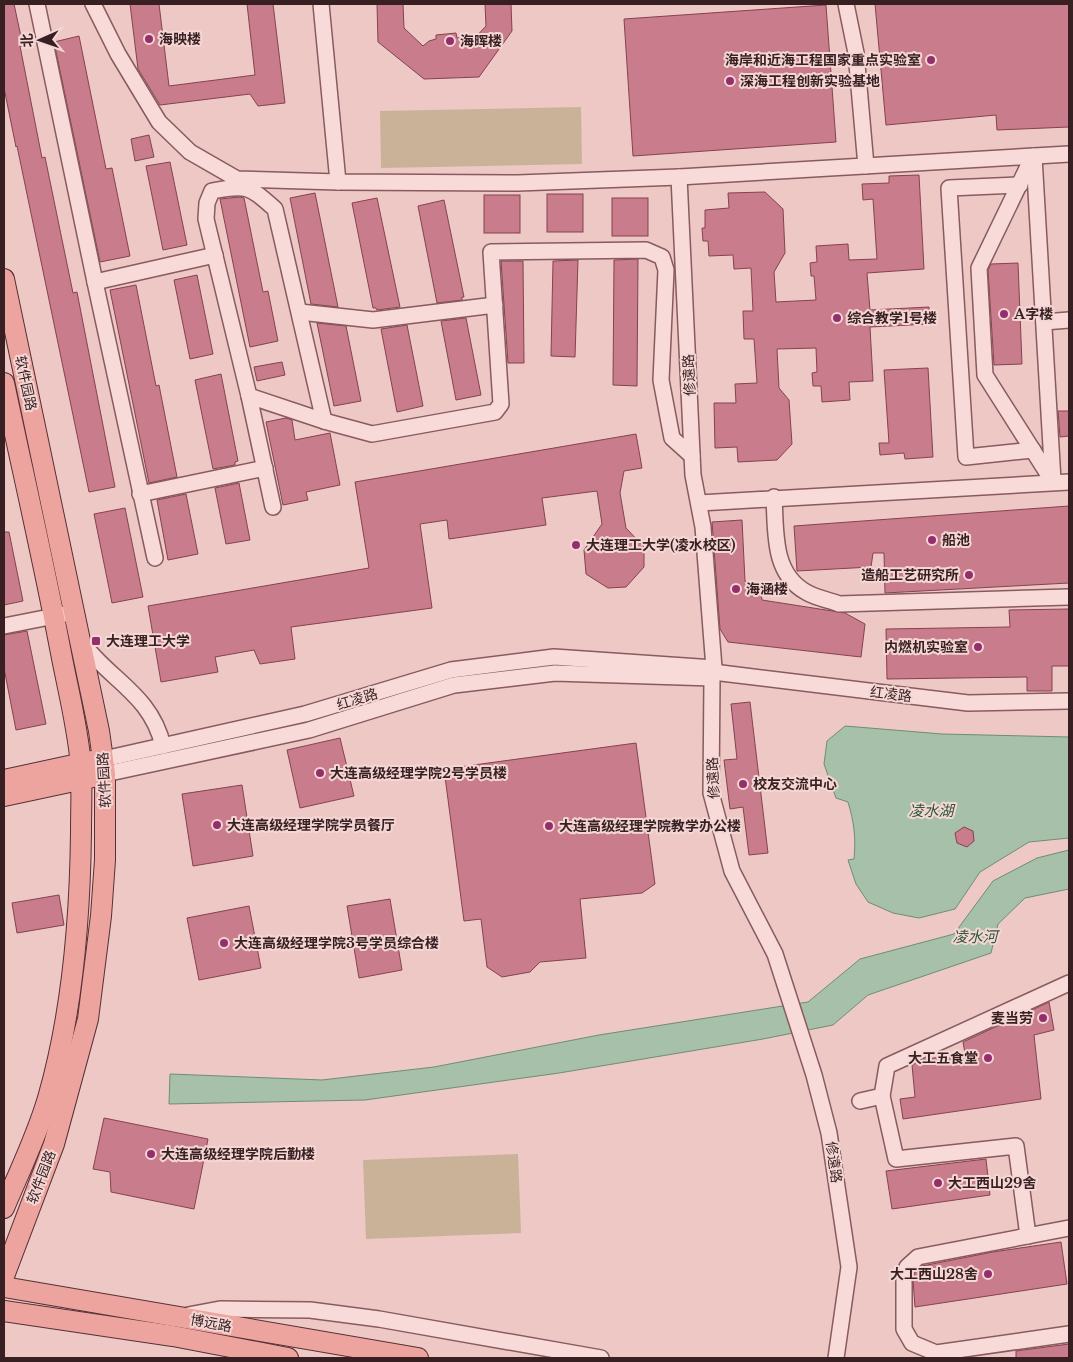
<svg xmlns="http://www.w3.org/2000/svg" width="1073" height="1362" viewBox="0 0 1073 1362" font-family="'Libre Baskerville','Noto Sans SC',serif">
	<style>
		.green { fill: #cab299 }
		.water { fill: #a6c0a9; stroke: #6d8e72 }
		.building { fill: #c97c8b; stroke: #854251 }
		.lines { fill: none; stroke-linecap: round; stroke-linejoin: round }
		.minor-casing { stroke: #875b5f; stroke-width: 18 }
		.major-casing { stroke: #553035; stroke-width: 22 }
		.minor { stroke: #f8dad8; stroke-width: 15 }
		.major { stroke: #eea49e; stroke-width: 20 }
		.poi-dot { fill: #942e6d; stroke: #f4d7d4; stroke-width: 2 }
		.labels { text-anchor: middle; stroke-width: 4; stroke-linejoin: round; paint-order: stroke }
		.poi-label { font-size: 14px; font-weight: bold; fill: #371f22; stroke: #f4d7d4; text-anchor: start }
		.street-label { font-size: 14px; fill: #371f22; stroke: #f4d7d4 }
		.water-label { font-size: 15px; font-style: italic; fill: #2f573b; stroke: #f4d7d4 }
	</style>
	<rect width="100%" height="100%" fill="#edc8c5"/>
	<g class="green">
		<path d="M581 107 582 164 381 168 380 111Z"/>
		<path d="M518 1154 521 1233 366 1239 363 1160Z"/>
	</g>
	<g class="water">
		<path d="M845 726 942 734 1069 737V838L1029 842 980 872 955 909 919 918 893 913 868 902 856 884 848 860 854 859C856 837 854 822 848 802L836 798 824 764 827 741Z"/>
		<path d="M1069 850V889L1025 898 998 924 991 953 868 995 833 1025 763 1039 559 1073 365 1100 169 1104 170 1074 322 1080 434 1067 599 1035 808 1002 860 959 954 934 993 881 1037 858Z"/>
	</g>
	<g class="building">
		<path d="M4 4H14L23 46H20L42 158 45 157 73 293 77 292 115 487 89 492 17 146 16 147 4 88Z"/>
		<path d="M130 4H159L169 86 255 75 247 4H273L285 103 258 106 250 94 160 105 138 69Z"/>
		<path d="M377 4H403L404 28 423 46 429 41 436 39V35L456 33 457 38 465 37 472 41 486 26 485 4H511L512 31 479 77 424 79 378 42Z"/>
		<path d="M875 4H1069V127L997 130 996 115 886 125Z"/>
		<path d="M826 5 836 142 633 156 624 19Z"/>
		<path d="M79 36 106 169 112 168 130 256 100 262 54 42Z"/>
		<path d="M149 135 154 157 135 161 131 139Z"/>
		<path d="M170 162 187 245 163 250 146 166Z"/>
		<path d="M919 175 924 269 867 273 870 310 929 307 930 324 870 327 873 381 849 382 850 400 822 402 821 386H813L812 373 817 372 816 348 777 349 779 388 789 400 792 444 777 460 738 462 737 447 715 448 714 403H736L735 384 757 383 754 339H744L743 311H753L751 268 734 269 733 255 709 256 708 241H703L702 228H705V210L729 208 728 193 765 192 783 209 785 253 774 272 776 302 816 300 814 276H811L810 263 817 262 816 246 848 244 849 260 877 259 873 199 863 200 862 184 889 183V176Z"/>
		<path d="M315 193 338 307 311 304 290 198Z"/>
		<rect x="547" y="194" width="36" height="38"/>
		<rect x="484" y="195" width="36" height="38"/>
		<path d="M240 197 244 198 263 292 268 291 278 341 250 347 220 199Z"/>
		<path d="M377 198 400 307 377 310 376 308H373L352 203Z"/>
		<rect x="612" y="198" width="36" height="38"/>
		<path d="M444 200 464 297H462V300L437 303 418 206Z"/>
		<path d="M638 259 637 386 613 385 614 260Z"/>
		<path d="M578 260 575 357 551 356 553 261Z"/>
		<path d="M501 261H523L524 363H508Z"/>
		<path d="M1018 263 1022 364 994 365 988 270 991 264Z"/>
		<path d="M197 275 213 354 190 359 174 280Z"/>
		<path d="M136 285 156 386 159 385 177 477 149 483 110 290Z"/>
		<path d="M466 318 481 395 456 400 441 321Z"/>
		<path d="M317 323 346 326 361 401 334 406Z"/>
		<path d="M407 325 423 406 397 412 381 329Z"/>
		<path d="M282 362 285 375 257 381 254 367Z"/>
		<path d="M928 368 933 457 905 459 904 453 880 455 879 443H889L884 370Z"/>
		<path d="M221 374 238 461 235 462V465L213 469 195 380Z"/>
		<path d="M1058 411H1069V436L1060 437Z"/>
		<path d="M286 418 292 420 295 440 330 433 340 485 306 492 308 500 283 505 266 422Z"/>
		<path d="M636 434 642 468 624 471 620 493 626 528 644 547V567L626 587 608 588 586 574 584 550 602 524 597 491 542 498 546 525 449 539 447 520 420 524 432 608 291 627 295 659 260 664 254 650 215 657 218 672 161 682 148 606 369 568 355 482Z"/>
		<path d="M239 483 250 540 226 544 215 488Z"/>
		<path d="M186 494 198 554 168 560 157 500Z"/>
		<path d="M1069 506V583L885 593 884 553H873L871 567 797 571 794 526Z"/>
		<path d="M125 508 143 597 112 603 94 514Z"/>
		<path d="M742 520 745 581 756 585 761 594 762 600 845 613 865 624 861 657 728 642 720 629 712 522Z"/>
		<path d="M4 532H9L23 601 4 605Z"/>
		<path d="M1069 609V666H1052V691H1027V677L887 679 886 629 1010 627 1009 610Z"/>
		<path d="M27 631 46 724 16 730 4 668V635Z"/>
		<path d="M750 702 768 853 749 855 743 807 730 809 724 760 737 759 731 704Z"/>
		<path d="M340 738 354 796 300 808 287 750Z"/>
		<path d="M636 743 655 884 642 893 580 899 586 958 540 962 530 972 502 977 487 967 481 919 464 921 444 769Z"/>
		<path d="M242 785 253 856 193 866 182 794Z"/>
		<path d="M964 827 973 831 974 841 967 847 957 843 955 833Z"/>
		<path d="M59 895 64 925 17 933 12 903Z"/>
		<path d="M390 899 402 970 359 978 347 906Z"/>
		<path d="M249 906 261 968 199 980 187 918Z"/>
		<path d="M1049 1002 1054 1030 1034 1035 1041 1099 903 1119 900 1099 915 1097 912 1065 922 1060 965 1053 963 1042Z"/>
		<path d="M104 1118 208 1139 194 1209 111 1192 110 1172 93 1169Z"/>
		<path d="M986 1159 990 1195 892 1209 886 1171Z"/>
		<path d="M1061 1242 1067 1284 915 1307 913 1280 915 1272 922 1266 993 1252Z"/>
		<path d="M1069 1344V1358H1016V1351Z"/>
	</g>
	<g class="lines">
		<defs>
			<g id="minor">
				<path d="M37 4 95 282 155 558"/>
				<path d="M93 4 118 54 159 122 190 152 237 179 338 182 518 183 679 177 1069 154"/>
				<path d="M321 4 338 182"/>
				<path d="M846 4 856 53 866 166"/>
				<path d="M1033 156 979 268 985 375 1053 482"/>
				<path d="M1034 157 1053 481"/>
				<path d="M679 177 693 475 703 527 714 668 712 678 711 793 732 871 775 954 814 1075 829 1133 849 1267 836 1358"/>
				<path d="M1020 185 949 188 966 457 1033 450"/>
				<path d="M95 282 215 255"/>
				<path d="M300 312 373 320 495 305"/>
				<path d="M1044 322 1069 320"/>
				<path d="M249 396 324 421 372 434 495 412 501 404 491 252 646 250 662 257 666 270 661 380 672 438 692 456"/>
				<path d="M140 494 265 468"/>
				<path d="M774 497C776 531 772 573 806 592 816 598 829 600 839 604L1069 597"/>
				<path d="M699 503 1069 482"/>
				<path d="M273 507 249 396 206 219 207 203 212 191C247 184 249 186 275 209L324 421"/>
				<path d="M4 626 65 614"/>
				<path d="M81 641C109 680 151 694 163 746"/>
				<path d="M713 672 968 703 1069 701"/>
				<path d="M104 759 305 714 451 670 554 657 714 668"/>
				<path d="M105 774 309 730 454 685 555 673 712 678"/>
				<path d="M882 1096 896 1159 1016 1146 1028 1236"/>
				<path d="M860 1101 882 1096 887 1066 1069 983"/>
				<path d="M1069 1228 918 1257 907 1267 904 1279V1329L912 1343 936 1353 1069 1334"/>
				<path d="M188 1315 220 1309 310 1310 379 1319 601 1358"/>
			</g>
			<g id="major">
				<path d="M4 279 99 731 105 774V860L101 916 88 1019 54 1144 4 1276"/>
				<path d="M4 383C23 473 44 563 61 653 68 690 78 728 81 766 82 788 81 811 81 833 80 919 72 1015 48 1098 37 1136 19 1172 4 1208"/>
				<path d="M4 780 92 761"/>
				<path d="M4 796 93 777"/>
				<path d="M4 1287 418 1358"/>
				<path d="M4 1311 173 1336 288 1358"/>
			</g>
		</defs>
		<use href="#minor" class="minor-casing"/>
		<use href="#major" class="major-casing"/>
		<use href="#minor" class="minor"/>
		<use href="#major" class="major"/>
	</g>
	<g class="poi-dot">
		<circle cx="149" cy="39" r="5"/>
		<circle cx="450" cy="41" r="5"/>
		<circle cx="931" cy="60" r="5"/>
		<circle cx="730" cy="81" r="5"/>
		<circle cx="1004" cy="314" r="5"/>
		<circle cx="837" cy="318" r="5"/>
		<circle cx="932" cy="540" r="5"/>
		<circle cx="576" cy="545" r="5"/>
		<circle cx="969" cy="575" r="5"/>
		<circle cx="736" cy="589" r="5"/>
		<rect x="91" y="636" width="10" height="10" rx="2.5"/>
		<circle cx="978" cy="647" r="5"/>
		<circle cx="320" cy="773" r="5"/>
		<circle cx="743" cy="784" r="5"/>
		<circle cx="217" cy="825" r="5"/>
		<circle cx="549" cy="826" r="5"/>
		<circle cx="224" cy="943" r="5"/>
		<circle cx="1043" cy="1018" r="5"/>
		<circle cx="988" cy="1058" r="5"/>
		<circle cx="151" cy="1154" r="5"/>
		<circle cx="938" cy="1183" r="5"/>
		<circle cx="988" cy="1274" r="5"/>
	</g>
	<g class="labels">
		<g class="poi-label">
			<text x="159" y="44">海映楼</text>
			<text x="460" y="46">海晖楼</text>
			<text x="921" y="65" text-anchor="end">海岸和近海工程国家重点实验室</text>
			<text x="740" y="86">深海工程创新实验基地</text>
			<text x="1014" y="319">A字楼</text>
			<text x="847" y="323">综合教学1号楼</text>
			<text x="942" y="545">船池</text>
			<text x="586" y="550">大连理工大学(凌水校区)</text>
			<text x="959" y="580" text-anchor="end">造船工艺研究所</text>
			<text x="746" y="594">海涵楼</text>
			<text x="106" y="646">大连理工大学</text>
			<text x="968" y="652" text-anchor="end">内燃机实验室</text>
			<text x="330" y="778">大连高级经理学院2号学员楼</text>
			<text x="753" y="789">校友交流中心</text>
			<text x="227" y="830">大连高级经理学院学员餐厅</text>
			<text x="559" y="831">大连高级经理学院教学办公楼</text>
			<text x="234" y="948">大连高级经理学院3号学员综合楼</text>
			<text x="1033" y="1023" text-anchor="end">麦当劳</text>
			<text x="978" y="1063" text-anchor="end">大工五食堂</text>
			<text x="161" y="1159">大连高级经理学院后勤楼</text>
			<text x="948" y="1188">大工西山29舍</text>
			<text x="978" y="1279" text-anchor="end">大工西山28舍</text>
		</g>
		<g class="street-label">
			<text transform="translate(689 375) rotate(-93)" y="5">修遠路</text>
			<text transform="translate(26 383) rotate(78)" y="5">软件园路</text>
			<text transform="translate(891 694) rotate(7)" y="5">红凌路</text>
			<text transform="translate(357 699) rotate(-17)" y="5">红凌路</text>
			<text transform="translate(713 778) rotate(-93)" y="5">修遠路</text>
			<text transform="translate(104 780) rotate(-93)" y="5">软件园路</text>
			<text transform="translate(834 1162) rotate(82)" y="5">修遠路</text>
			<text transform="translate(41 1177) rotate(-69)" y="5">软件园路</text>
			<text transform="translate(211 1323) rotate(10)" y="5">博远路</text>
		</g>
		<g class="water-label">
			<text x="931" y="816">凌水湖</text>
			<text x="975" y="942">凌水河</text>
		</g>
	</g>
	<rect width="1073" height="1362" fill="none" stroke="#371f22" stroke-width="10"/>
	<g transform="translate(40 40) rotate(268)" stroke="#f4d7d4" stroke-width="4" paint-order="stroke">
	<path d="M0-4L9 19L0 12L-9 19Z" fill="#371f22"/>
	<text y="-8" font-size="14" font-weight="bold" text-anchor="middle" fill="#371f22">北</text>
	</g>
</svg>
